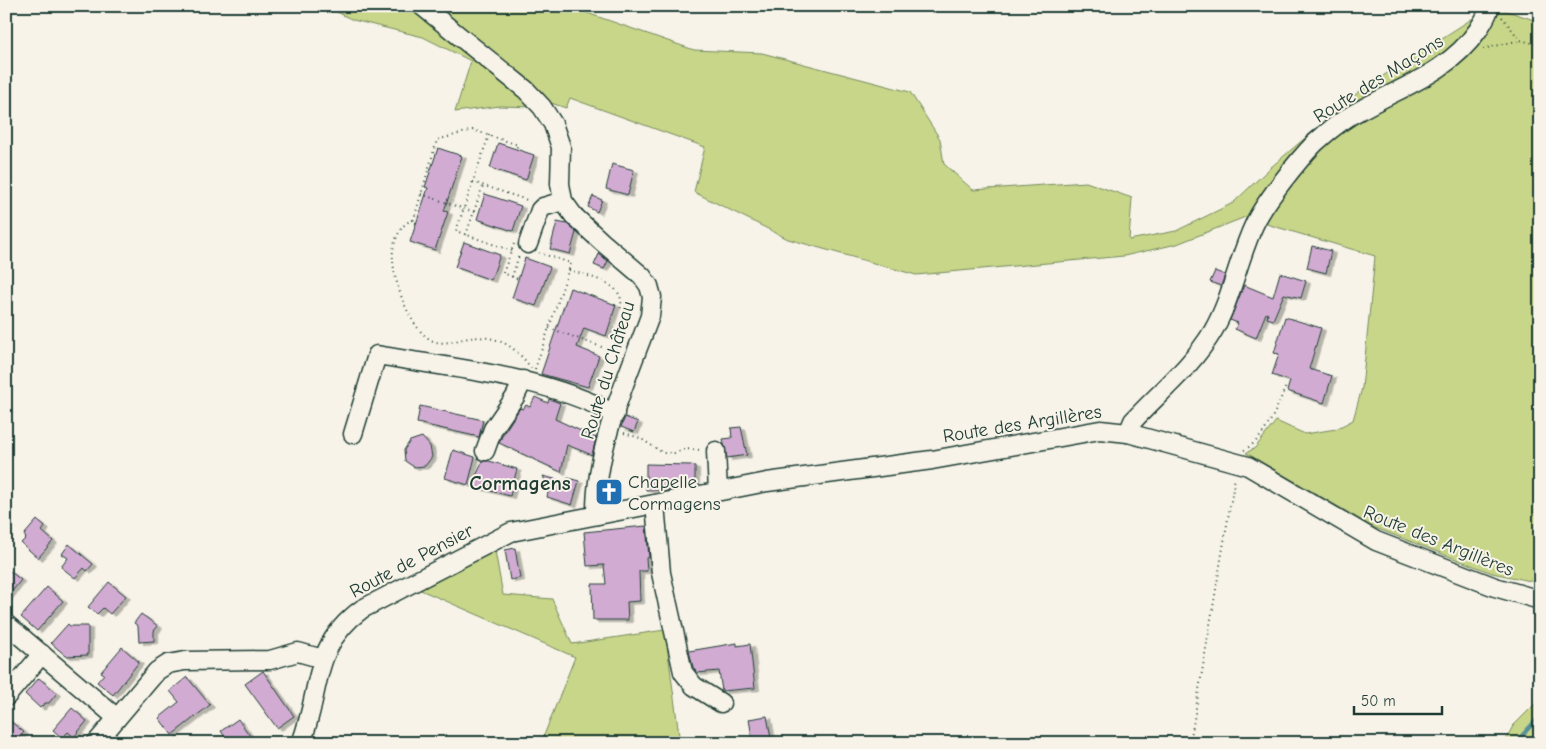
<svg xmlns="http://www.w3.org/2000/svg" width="1546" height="749" viewBox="0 0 1546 749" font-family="'Comic Neue',sans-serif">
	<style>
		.green { fill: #c8d689; stroke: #748a5e }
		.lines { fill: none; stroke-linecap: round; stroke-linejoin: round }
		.stream { stroke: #578e9a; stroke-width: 4 }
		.building { fill: #d2abd3; stroke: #1f3d34; filter: url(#shadow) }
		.minor-casing { stroke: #1f3d34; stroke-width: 21 }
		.path { stroke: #1f3d34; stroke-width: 2; stroke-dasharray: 1 4; stroke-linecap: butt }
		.minor { stroke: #f7f3e8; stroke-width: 18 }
		.labels { text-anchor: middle; stroke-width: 4; stroke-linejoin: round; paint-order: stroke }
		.street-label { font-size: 19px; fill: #1f3d34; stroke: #f7f3e8 }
		.poi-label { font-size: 19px; fill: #1f3d34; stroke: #f7f3e8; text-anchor: start }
		.quarter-label { font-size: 21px; font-weight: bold; fill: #1f3d34; stroke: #f7f3e8 }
	</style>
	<defs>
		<filter id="shadow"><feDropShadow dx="4.5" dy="2.5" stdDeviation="0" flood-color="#0004"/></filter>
	</defs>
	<rect width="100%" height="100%" fill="#f7f3e8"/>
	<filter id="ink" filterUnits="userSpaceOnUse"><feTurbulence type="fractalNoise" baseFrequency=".02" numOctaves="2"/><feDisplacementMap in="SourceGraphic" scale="10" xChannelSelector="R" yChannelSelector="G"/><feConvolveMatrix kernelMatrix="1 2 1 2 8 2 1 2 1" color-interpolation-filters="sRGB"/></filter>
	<g filter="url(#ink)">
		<g class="green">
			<path d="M325 6H416L533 107 500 106 455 112 471 61 423 37 353 20Z"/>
			<path d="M429 6H567L694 50 762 53 910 92 940 139 944 164 973 190 1086 182 1132 198 1129 240 1176 231 1233 203 1270 168 1361 90 1492 6 1540 22V583L1492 573 1373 527 1246 453 1255 448 1276 421 1305 434 1336 429 1353 420 1362 388 1375 256 1263 223 1299 175 1285 172 1253 214 1177 244 1124 256 916 275 788 239 694 192 705 147 570 98 566 108 542 100Z"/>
			<path d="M494 545 503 595 552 599 572 644 665 630 680 743H541L575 657 416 588Z"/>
			<path d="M1540 699V732L1530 743H1504L1513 726Z"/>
		</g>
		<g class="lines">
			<path class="stream" d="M1515 743 1540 716"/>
		</g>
		<g class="building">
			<path d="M498 143 534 155 526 180 490 168Z"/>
			<path d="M438 148 462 156 444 211 448 212 435 250 410 242 428 188 425 187Z"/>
			<path d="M612 164 634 170 628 195 606 189Z"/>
			<path d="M485 194 521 206 513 231 477 219Z"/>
			<path d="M593 196 602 200 597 212 588 207Z"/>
			<path d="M557 222 567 224 576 232 570 254 550 249Z"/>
			<path d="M464 242 500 255 491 280 455 267Z"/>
			<path d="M1312 246 1331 251 1326 273 1307 268Z"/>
			<path d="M599 254 608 261 604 269 594 265Z"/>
			<path d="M525 258 550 267 536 306 512 298Z"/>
			<path d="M1215 271 1225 275 1221 286 1210 282Z"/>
			<path d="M1280 273 1306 281 1301 298 1284 294 1273 320 1267 318 1268 314 1266 313 1256 338 1235 329 1238 323 1230 320 1244 285 1273 297Z"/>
			<path d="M570 288 616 305 606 336 584 328 577 347 599 356 588 387 541 374Z"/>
			<path d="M1285 317 1321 328 1309 369 1332 376 1324 403 1287 391 1290 381 1272 375 1279 354 1274 353Z"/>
			<path d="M535 397 548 403 549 399 560 403 555 419 596 438 592 455 567 445 561 472 499 443 503 434 520 408 523 409 526 405 530 407Z"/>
			<path d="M420 406 483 420 479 437 417 423Z"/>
			<path d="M625 417 638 422 634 432 621 427Z"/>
			<path d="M741 427 747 455 727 458 723 439 732 438 731 428Z"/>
			<path d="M422 437 430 446 432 457 425 466 414 467 405 461 404 450 410 441Z"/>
			<path d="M453 450 475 457 468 485 445 478Z"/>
			<path d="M483 461H489L517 469 510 496 471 486Z"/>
			<path d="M646 464 691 465 695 466V485L669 490H646Z"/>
			<path d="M543 476 566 482 568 478 579 481 572 505 547 497 549 489Z"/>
			<path d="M609 484H615V499H607Z"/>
			<path d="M37 520 45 527 42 531 53 541 38 558 21 543 26 538 24 535Z"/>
			<path d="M646 526 649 557 646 558 647 571H639L640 601 627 602 628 620H593L592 584H606L604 565 587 566 584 532Z"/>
			<path d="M69 544 93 564 87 571 84 568 75 578 61 567 68 558 62 554Z"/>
			<path d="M515 548 520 578 510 580 505 550Z"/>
			<path d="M6 568 21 580 6 599Z"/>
			<path d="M109 582 126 596 110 614 103 608 97 614 88 607Z"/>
			<path d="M47 587 63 601 37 631 21 617Z"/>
			<path d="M141 614 158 626 154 631V641L139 642 138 626 134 623Z"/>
			<path d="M68 624 70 626H88V655L66 656 51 643Z"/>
			<path d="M737 643V646L750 644 755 688 722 691 719 671 697 673 693 667 689 651Z"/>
			<path d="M122 647 139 662 113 695 97 682 104 674 101 672Z"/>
			<path d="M263 671 294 716 277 728 245 684Z"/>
			<path d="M187 677 210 705 172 735 159 718 179 702 170 691Z"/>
			<path d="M39 678 57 693 49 703H45L40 708 25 694Z"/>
			<path d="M72 708 87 721 74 737 68 732 62 738 53 730Z"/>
			<path d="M767 716 772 743H753L749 719Z"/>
			<path d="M6 718 24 732 15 743H6Z"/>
			<path d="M238 719 250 736 254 743H229L221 731Z"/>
		</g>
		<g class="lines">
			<defs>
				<g id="minor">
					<path d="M422 6 526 90 542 107 553 124 561 147 560 184 563 201 574 216 602 242 642 276 649 286 652 297 650 316C627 379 595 446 596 515"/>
					<path d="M528 244 540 210 543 207 563 201"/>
					<path d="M1128 433 1133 421C1160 392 1193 365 1213 331 1232 298 1238 259 1254 225 1263 204 1299 159 1315 143 1330 129 1346 117 1364 108 1406 85 1450 71 1478 30 1483 22 1488 15 1490 6"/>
					<path d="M353 434 377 355C457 369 543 376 615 414"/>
					<path d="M485 451 493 429 515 397 523 380"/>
					<path d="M716 451 718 491"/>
					<path d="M655 504 661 573 683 672 694 686 721 703"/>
					<path d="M6 624 117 718"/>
					<path d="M6 697 42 654"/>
					<path d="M96 743 157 671 168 664 185 661 270 660 298 652 323 659"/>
					<path d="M301 743C322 690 310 647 362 609L511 532 767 482 932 460 1100 430 1128 433 1248 466 1376 541 1495 587 1540 600"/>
				</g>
			</defs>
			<use href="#minor" class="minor-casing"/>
			<g class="path">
				<path d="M1502 17 1520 40 1540 45"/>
				<path d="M1483 49 1520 40"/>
				<path d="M489 135 456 231 515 252"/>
				<path d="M473 182 530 201"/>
				<path d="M421 194 474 212"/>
				<path d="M413 220C401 223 395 239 393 250 390 274 410 335 436 342 445 344 455 341 463 339 493 333 513 343 531 368"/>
				<path d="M416 223 413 222 437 140 473 130 518 145 516 149"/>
				<path d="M466 235 483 185"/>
				<path d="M514 244 503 273 518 279"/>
				<path d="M569 270C588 277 629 283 620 310"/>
				<path d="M512 277 519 255"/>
				<path d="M549 328 607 349"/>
				<path d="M535 369 571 263 539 253"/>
				<path d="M624 433 640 438 663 453H675L685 449 701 450"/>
				<path d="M1244 450C1266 439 1277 407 1286 386"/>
				<path d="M1190 743 1235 477"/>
			</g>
			<use href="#minor" class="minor"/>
		</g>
	</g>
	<defs>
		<symbol id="church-square" viewBox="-11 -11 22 22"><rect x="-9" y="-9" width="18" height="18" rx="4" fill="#1f6fb2" stroke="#f7f3e8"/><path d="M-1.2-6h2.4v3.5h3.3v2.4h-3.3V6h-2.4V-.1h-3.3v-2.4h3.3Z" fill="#fff"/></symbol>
	</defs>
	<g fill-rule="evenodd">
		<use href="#church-square" x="593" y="476" width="32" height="32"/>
	</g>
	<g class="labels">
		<g class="street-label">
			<text transform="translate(1378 78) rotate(-32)" y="7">Route des Maçons</text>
			<text transform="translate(607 370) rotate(-73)" y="7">Route du Château</text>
			<text transform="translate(1022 423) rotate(-9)" y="7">Route des Argillères</text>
			<text transform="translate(1439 540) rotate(22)" y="7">Route des Argillères</text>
			<text transform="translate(411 560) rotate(-28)" y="7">Route de Pensier</text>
		</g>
		<g class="poi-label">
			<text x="628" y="488">Chapelle<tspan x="628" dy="22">Cormagens</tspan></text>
		</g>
		<g class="quarter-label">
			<text x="520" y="490">Cormagens</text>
		</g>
	</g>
	<rect width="1546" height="749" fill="none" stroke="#f7f3e8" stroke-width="25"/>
	<rect x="12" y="12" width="1521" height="724" fill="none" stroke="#1f3d34" stroke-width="2" filter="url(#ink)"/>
	<path d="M1354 706v8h88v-8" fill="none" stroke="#1f3d34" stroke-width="2.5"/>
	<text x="1361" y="706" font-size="15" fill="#1f3d34" stroke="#f7f3e8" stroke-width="4" paint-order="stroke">50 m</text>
</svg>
